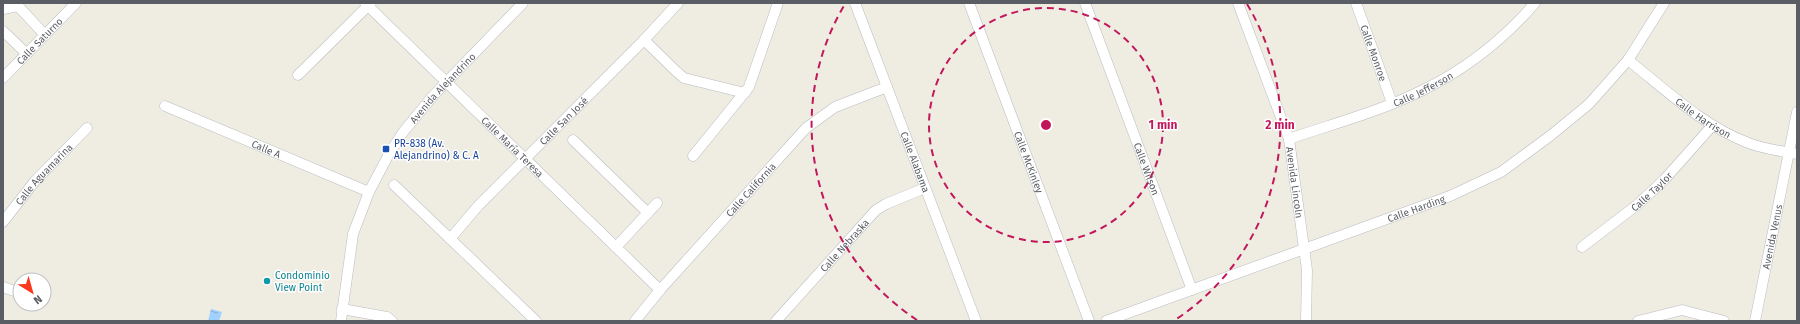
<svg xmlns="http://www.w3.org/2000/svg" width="1800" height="324" viewBox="0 0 1800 324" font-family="'Fira Sans',sans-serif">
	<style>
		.water { fill: url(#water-ripples) }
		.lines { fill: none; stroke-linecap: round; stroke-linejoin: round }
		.minor-casing { stroke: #babcc2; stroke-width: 11 }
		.minor { stroke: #fff; stroke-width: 10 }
		.ring { fill: none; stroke: #c2185b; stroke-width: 2; stroke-dasharray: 7 5 }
		.transit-dot { fill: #1a4fb4; stroke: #fff; stroke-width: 1.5 }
		.culture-dot { fill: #0f9aa8; stroke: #fff; stroke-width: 1.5 }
		.labels { text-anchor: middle; stroke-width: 3; stroke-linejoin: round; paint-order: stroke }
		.street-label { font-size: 10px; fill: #5a5e64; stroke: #fff }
		.transit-label { font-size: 10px; fill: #164399; stroke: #fff; text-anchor: start }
		.culture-label { font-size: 10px; fill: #0d838f; stroke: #fff; text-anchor: start }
		.centre { fill: #c2185b; stroke: #fff; stroke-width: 2 }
		.ring-label { font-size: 12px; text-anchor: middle; font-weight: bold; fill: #c2185b; stroke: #fff; stroke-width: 3; stroke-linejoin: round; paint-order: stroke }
	</style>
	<defs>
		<pattern id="water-ripples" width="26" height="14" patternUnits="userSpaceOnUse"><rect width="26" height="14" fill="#a1d2ff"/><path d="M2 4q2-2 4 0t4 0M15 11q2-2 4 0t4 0" fill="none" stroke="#86aed2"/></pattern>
	</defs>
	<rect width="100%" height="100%" fill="#efece2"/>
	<path class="water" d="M211 309 222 312 219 321H208Z"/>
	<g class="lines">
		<defs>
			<g id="minor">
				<path id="s1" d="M365 3 660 290"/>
				<path id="s2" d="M855 3 976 321"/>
				<path id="s3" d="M969 3 1089 321"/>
				<path id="s4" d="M1085 3 1192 290"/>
				<path id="s5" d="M1238 3 1289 139 1307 270 1306 321"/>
				<path id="s6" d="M1356 3 1392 103"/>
				<path d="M3 9 18 6 45 35"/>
				<path d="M3 31 27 54"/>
				<path d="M644 40 677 72 684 78 745 93"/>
				<path id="s7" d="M1628 60C1665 89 1702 125 1746 142 1762 149 1781 151 1797 154"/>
				<path d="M298 75 371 3"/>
				<path id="s8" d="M3 78 76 3"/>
				<path id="s9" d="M165 106 369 192"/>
				<path id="s10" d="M1289 139C1332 124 1382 111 1423 90 1466 69 1503 40 1535 3"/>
				<path d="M573 140 648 213"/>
				<path d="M693 156 749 87 778 3"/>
				<path d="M394 185 536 321"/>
				<path id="s11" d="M3 222 35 181 87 128"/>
				<path id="s12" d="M450 239 478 206 644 40 678 3"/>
				<path d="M616 247 657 203"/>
				<path id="s13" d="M1582 247 1637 205 1664 180 1712 126"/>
				<path d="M3 287 20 293"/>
				<path d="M342 309 387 317 392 321"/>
				<path id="s14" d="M341 321 353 234 369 192 390 152 404 131 432 97 523 3"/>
				<path id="s15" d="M635 321 660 290 806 128 835 107 887 87"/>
				<path id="s16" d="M776 321 876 210 886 204 925 188"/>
				<path id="s17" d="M1106 321 1450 196 1501 172 1550 136 1589 104 1628 60 1664 3"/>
				<path d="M1638 321 1682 310 1724 321"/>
				<path id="s18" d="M1755 321 1797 112"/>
			</g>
		</defs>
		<use href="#minor" class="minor-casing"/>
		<use href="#minor" class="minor"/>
	</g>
	<g class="ring">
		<circle cx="1046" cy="125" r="117"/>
		<path d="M917 320A234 234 0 0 1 845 4M1247 4A234 234 0 0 1 1175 320"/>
	</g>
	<rect class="transit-dot" x="382" y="145" width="8" height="8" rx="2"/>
	<circle class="culture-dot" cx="267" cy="281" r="4"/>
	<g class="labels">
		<g class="street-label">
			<text dy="4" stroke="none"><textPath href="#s8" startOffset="52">Calle Saturno</textPath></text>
			<text dy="4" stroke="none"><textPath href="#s6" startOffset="53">Calle Monroe</textPath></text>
			<text dy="4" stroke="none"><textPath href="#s14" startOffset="261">Avenida Alejandrino</textPath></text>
			<text dy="4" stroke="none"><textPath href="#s10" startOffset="143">Calle Jefferson</textPath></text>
			<text dy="4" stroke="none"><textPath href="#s7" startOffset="95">Calle Harrison</textPath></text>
			<text dy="4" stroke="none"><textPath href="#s12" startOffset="164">Calle San José</textPath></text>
			<text dy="4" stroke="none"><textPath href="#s1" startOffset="206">Calle María Teresa</textPath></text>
			<text dy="4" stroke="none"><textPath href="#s9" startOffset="110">Calle A</textPath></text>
			<text dy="4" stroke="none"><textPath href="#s2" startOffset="170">Calle Alabama</textPath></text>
			<text dy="4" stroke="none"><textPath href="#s3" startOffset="170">Calle McKinley</textPath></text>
			<text dy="4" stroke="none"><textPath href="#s4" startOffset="177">Calle Wilson</textPath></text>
			<text dy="4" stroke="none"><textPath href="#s11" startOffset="63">Calle Aguamarina</textPath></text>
			<text dy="4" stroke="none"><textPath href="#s5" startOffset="189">Avenida Lincoln</textPath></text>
			<text dy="4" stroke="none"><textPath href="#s15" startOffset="175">Calle California</textPath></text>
			<text dy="4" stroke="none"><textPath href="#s13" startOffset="89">Calle Taylor</textPath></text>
			<text dy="4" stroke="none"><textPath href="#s17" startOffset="330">Calle Harding</textPath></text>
			<text dy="4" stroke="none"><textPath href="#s18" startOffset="86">Avenida Venus</textPath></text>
			<text dy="4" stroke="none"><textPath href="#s16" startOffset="102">Calle Nebraska</textPath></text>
		</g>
		<g class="transit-label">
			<text x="394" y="147">PR-838 (Av.<tspan x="394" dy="12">Alejandrino) &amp; C. A</tspan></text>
		</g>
		<g class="culture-label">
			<text x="275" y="279">Condominio<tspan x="275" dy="12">View Point</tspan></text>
		</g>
	</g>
	<circle cx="1046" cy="125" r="6" class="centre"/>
	<g class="ring-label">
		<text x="1163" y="129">1 min</text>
		<text x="1280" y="129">2 min</text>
	</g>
	<rect width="1800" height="324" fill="none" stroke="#5a5e64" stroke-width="8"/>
	<g transform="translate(32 292) rotate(143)"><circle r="19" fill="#ffffff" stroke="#bdbfc1"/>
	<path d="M0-3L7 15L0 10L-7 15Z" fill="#fa381d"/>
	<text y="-6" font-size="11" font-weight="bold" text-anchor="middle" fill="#5a5e64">N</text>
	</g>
</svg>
